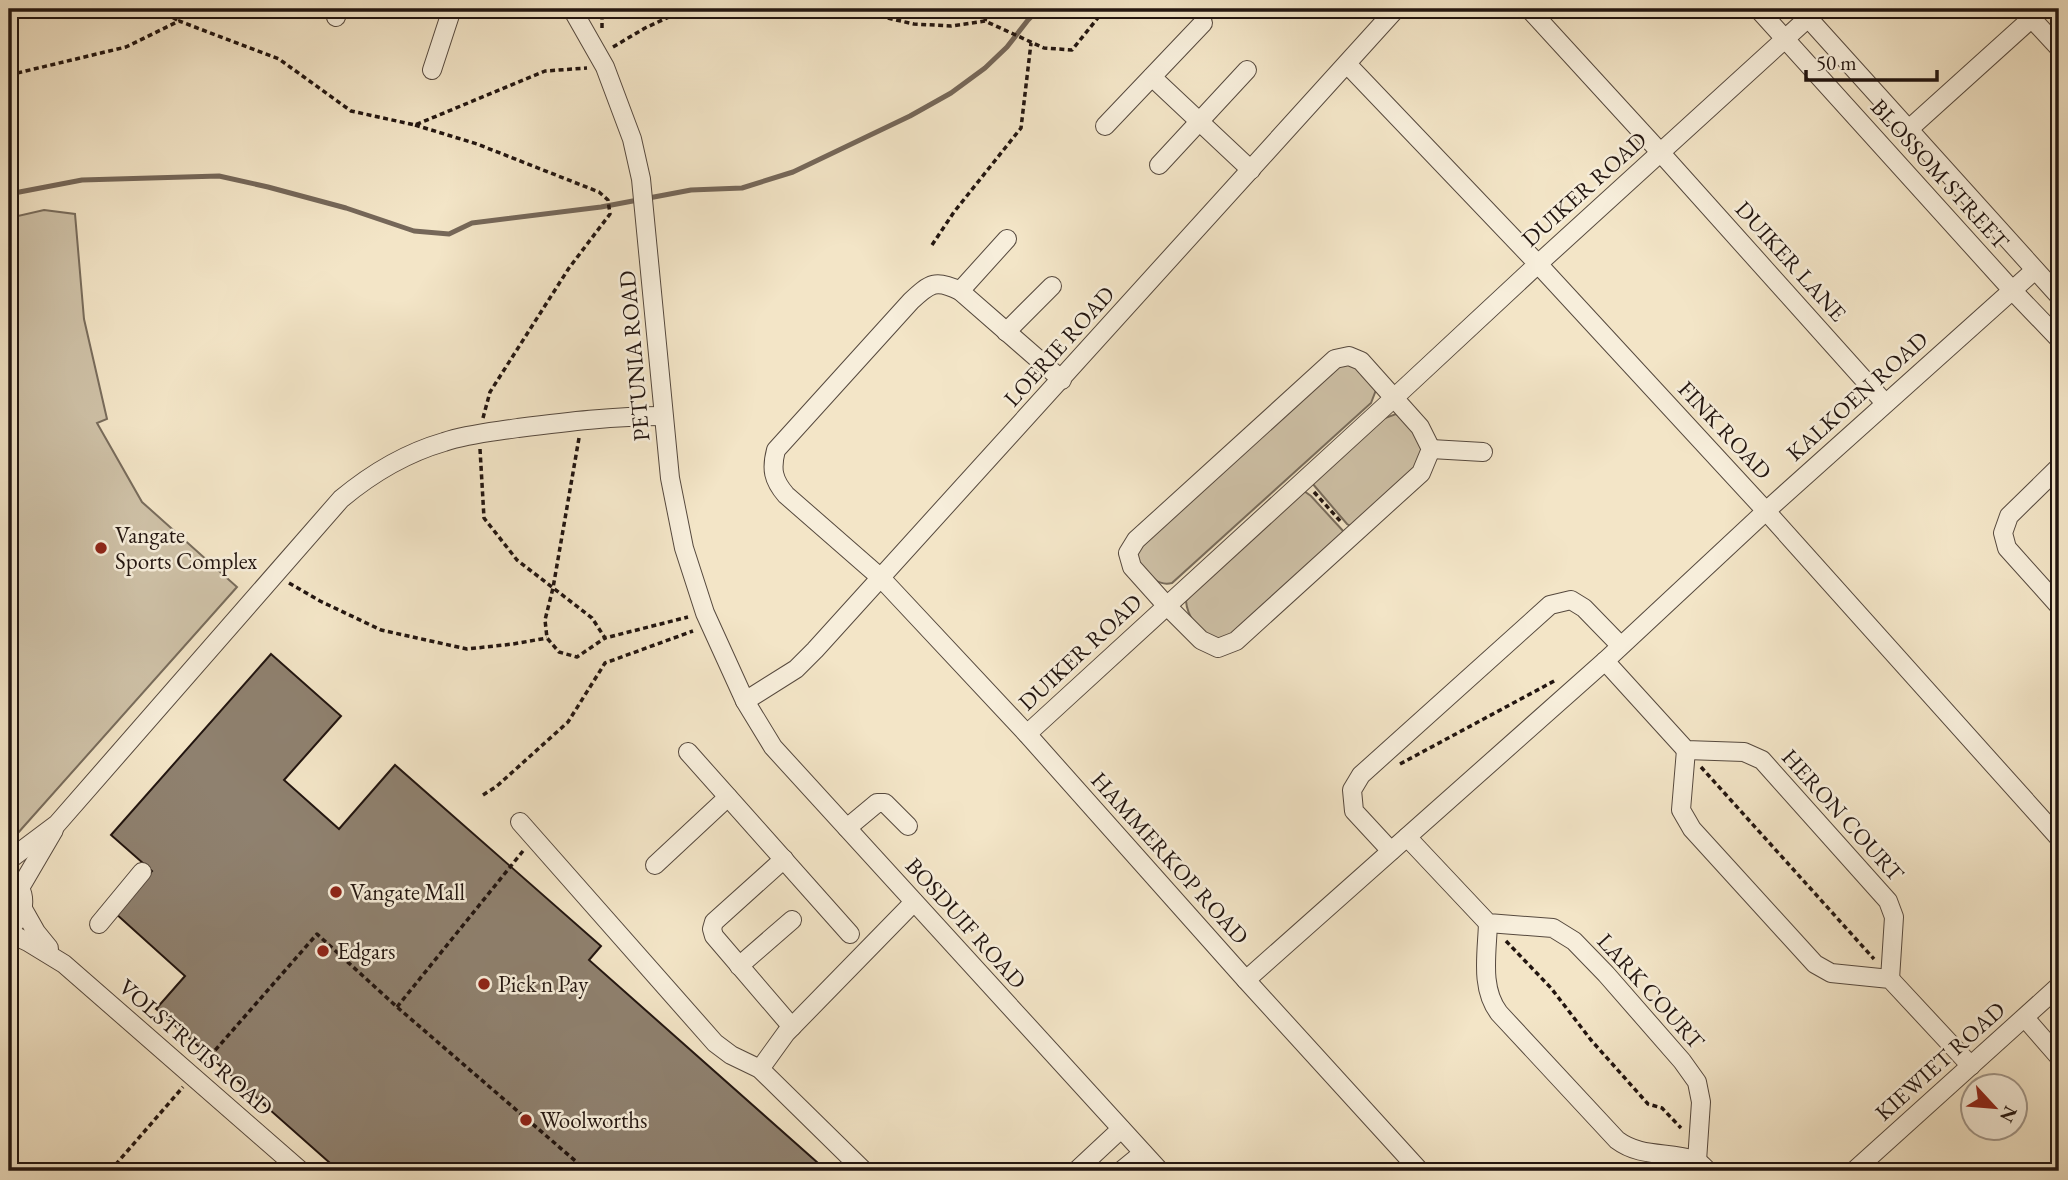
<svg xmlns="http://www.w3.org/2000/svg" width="2068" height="1180" viewBox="0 0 2068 1180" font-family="'EB Garamond',serif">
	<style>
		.green { fill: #cfc2a8; stroke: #786c5c; stroke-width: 2 }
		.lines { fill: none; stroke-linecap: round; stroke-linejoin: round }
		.stream { stroke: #756759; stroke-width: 5 }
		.building { fill: #8f816f; stroke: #221510; stroke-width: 2 }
		.minor-casing { stroke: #56493e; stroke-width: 20 }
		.path { stroke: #221510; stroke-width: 3.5; stroke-dasharray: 5 3.5; stroke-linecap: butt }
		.minor { stroke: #f7eedb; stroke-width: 18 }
		.poi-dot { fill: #8f2418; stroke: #f7eedb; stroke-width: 2.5 }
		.labels { text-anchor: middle; stroke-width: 5; stroke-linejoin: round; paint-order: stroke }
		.street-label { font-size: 23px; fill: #221510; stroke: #f7eedb }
		.poi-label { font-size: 23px; fill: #221510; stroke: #f7eedb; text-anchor: start }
	</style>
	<rect width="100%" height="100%" fill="#f3e5c7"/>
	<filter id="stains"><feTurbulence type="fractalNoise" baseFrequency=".00286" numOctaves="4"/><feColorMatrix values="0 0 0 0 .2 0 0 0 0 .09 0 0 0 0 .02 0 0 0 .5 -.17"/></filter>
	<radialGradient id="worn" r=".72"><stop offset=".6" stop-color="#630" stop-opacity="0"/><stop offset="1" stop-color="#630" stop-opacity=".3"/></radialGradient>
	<g class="green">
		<path d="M44 210 75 214 84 319 107 419 97 423 142 502 237 587 9 843V218Z"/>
		<path d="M1353 363 1376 390 1371 403 1172 583C1156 587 1148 573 1138 561L1137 557 1139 545 1338 365Z"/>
		<path d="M1396 414 1405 420 1425 444 1421 465 1352 527 1347 524 1312 483 1385 418Z"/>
		<path d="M1304 491 1311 496 1345 533 1231 637C1225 638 1220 640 1213 638 1199 634 1187 615 1186 601L1193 592Z"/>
	</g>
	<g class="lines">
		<path class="stream" d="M9 194 82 180 219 176 268 187 346 208 414 231 449 234 472 223 601 207 691 190 742 188 793 172 910 116 951 93 985 68 1007 47 1028 20 1039 9"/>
	</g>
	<path class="building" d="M271 654 341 716 284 780 339 829 395 765 601 946 589 960 827 1171H339L156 1009 185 976 115 913 152 871 111 835Z"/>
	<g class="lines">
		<defs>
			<g id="minor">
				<path d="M572 9 605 67 632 139 641 179 670 478 684 548 705 613 745 701 773 747 1160 1171"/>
				<path d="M1529 9 1660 152 1885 403"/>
				<path d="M1758 9 2012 290 2059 339"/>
				<path d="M1800 9 2059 296"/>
				<path d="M2023 9 2059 48"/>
				<path d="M336 17 338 9"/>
				<path d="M1347 64 1538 264 1766 511 2059 838"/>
				<path d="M432 70 452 9"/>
				<path d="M1152 77 1251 170"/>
				<path d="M1105 126 1203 23"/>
				<path d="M1909 129 2032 18"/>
				<path d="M1159 165 1247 70"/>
				<path d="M960 291 1007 239"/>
				<path d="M1006 332 1052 286"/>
				<path d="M1349 356 1361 361 1420 427 1431 449 1421 473 1236 641 1218 648 1201 640 1166 605 1132 567 1128 553 1136 540 1335 359Z"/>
				<path d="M1062 380 960 291C936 279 930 283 911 301L776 450C771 469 773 480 786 495L881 578 1027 734 1246 980 1420 1171"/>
				<path d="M1431 449 1483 452"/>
				<path d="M2059 467 2009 516 2003 533 2007 548 2059 606"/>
				<path d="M1605 661 1686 750 1744 752 1762 760 1888 901 1894 917 1890 979"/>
				<path d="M745 701 796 669 815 650 1396 9"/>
				<path d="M1027 734 1395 397 1538 264 1808 18"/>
				<path d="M1686 750 1681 810 1692 829 1815 964 1831 973 1890 979 1971 1066"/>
				<path d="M688 752 850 934"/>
				<path d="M520 822 715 1043 731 1055 760 1069 864 1171"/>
				<path d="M847 828 877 803H885L908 826"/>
				<path d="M1407 837 1488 923 1553 928 1574 941 1606 974 1682 1061 1697 1082 1701 1102 1697 1161"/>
				<path d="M1391 851 1354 811 1352 790 1361 775 1550 605 1571 600 1584 608 1620 645"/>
				<path d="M784 859 714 922 712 929 714 936 792 1027"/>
				<path d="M9 860 57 824 341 499C371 474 406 453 444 442 468 434 493 432 518 428 566 422 614 416 663 416"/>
				<path d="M655 865 728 797"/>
				<path d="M9 876C28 888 28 915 9 928"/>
				<path d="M20 888 54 830"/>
				<path d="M23 909 36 932 49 948"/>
				<path d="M1488 923C1487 954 1480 988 1499 1013L1617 1140C1641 1158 1668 1151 1695 1160 1700 1162 1704 1167 1708 1171"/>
				<path d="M99 924 142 872"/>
				<path d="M9 933 28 942 64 964 301 1171"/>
				<path d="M739 966 792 920"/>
				<path d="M1246 980 1605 661 1766 511 2035 270"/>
				<path d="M2025 1018 2059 1057"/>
				<path d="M760 1069 786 1033 914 902"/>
				<path d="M1076 1171 1121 1129"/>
				<path d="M1121 1171 1143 1153"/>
				<path d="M1854 1171 2059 986"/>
			</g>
		</defs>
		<use href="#minor" class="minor-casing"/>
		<g class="path">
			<path d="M158 9 179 21"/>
			<path d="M874 9 883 17 914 24 951 26 985 21 1044 48 1072 50 1105 9"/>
			<path d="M985 21 988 9"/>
			<path d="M602 28V9"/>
			<path d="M613 47 645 28 682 11 710 9"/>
			<path d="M9 75 126 47 179 21 279 59 351 111 415 125 545 71 587 68"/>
			<path d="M415 125 477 144 599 192 608 200 610 214 569 268 490 392 483 418"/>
			<path d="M932 245 954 212 1021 128 1031 43"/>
			<path d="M579 438 553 588 545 620 547 638 559 652 577 657 605 638"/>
			<path d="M480 449 484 518 517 560 592 618 605 638 688 617"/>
			<path d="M1314 492 1342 523"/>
			<path d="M289 583 320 601 381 630 417 638 467 649 513 644 547 638"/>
			<path d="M1400 764 1556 680"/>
			<path d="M1701 767 1874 959"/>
			<path d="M483 795 497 786 568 722 605 663 693 631"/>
			<path d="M1506 941 1551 988 1591 1040 1648 1104 1662 1108 1681 1128"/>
			<path d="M397 1007 523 851"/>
			<path d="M204 1063 317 934 397 1007 587 1171"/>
			<path d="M110 1171 183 1087"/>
		</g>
		<use href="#minor" class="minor"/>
	</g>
	<g class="poi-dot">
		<circle cx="101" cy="548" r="7"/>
		<circle cx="336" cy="892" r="7"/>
		<circle cx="323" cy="951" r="7"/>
		<circle cx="484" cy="984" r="7"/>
		<circle cx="526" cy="1120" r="7"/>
	</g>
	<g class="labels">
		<g class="street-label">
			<text transform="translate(1940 174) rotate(48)" y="8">BLOSSOM STREET</text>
			<text transform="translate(1584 189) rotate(-42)" y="8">DUIKER ROAD</text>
			<text transform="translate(1791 261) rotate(48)" y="8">DUIKER LANE</text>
			<text transform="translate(1059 346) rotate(-48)" y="8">LOERIE ROAD</text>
			<text transform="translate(634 356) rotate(-95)" y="8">PETUNIA ROAD</text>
			<text transform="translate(1857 396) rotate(-42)" y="8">KALKOEN ROAD</text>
			<text transform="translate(1725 430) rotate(47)" y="8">FINK ROAD</text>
			<text transform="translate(1080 652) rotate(-43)" y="8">DUIKER ROAD</text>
			<text transform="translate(1843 815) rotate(48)" y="8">HERON COURT</text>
			<text transform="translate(1170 858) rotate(48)" y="8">HAMMERKOP ROAD</text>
			<text transform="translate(966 923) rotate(48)" y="8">BOSDUIF ROAD</text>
			<text transform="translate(1651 991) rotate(48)" y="8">LARK COURT</text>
			<text transform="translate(196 1047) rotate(41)" y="8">VOLSTRUIS ROAD</text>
			<text transform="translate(1940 1061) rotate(-42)" y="8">KIEWIET ROAD</text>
		</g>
		<g class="poi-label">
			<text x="115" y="543">Vangate<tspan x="115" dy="26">Sports Complex</tspan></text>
			<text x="350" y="900">Vangate Mall</text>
			<text x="337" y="959">Edgars</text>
			<text x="498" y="992">Pick n Pay</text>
			<text x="540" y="1128">Woolworths</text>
		</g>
	</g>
	<rect width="2068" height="1180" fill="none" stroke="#f3e5c7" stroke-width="35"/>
	<rect x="10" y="10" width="2047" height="1159" fill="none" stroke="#221510" stroke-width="3.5"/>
	<rect x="18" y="18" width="2033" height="1145" fill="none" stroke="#221510" stroke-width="2"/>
	<g transform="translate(1994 1107) rotate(116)"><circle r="33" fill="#f7eedb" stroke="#a2978a" stroke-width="2"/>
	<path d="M0-5L12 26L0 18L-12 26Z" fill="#8f2418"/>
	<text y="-10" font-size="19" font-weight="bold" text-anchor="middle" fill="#221510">N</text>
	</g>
	<path d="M1806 70v10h131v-10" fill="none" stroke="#221510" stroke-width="3.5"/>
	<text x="1816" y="70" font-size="21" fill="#221510" stroke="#f7eedb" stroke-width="5" paint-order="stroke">50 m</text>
	<rect width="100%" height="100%" filter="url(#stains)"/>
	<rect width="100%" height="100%" fill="url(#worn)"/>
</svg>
